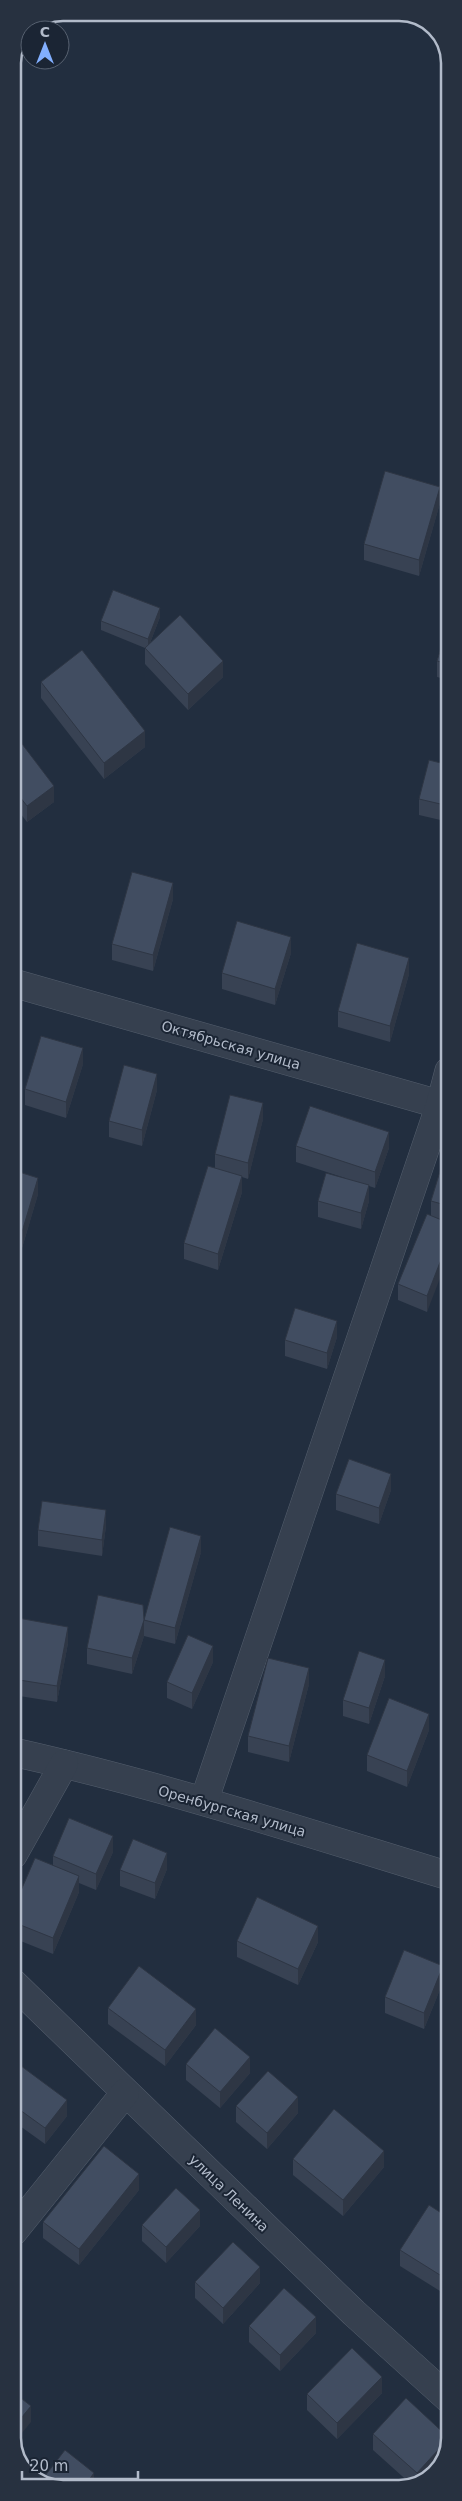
<svg xmlns="http://www.w3.org/2000/svg" width="462" height="2501" viewBox="0 0 462 2501" font-family="'DejaVu Sans',sans-serif">
	<style>
		.lines { fill: none; stroke-linecap: round; stroke-linejoin: round }
		.minor-casing { stroke: #545e6d; stroke-width: 29 }
		.minor { stroke: #36404f; stroke-width: 28 }
		.wall { fill: #384253 }
		.shaded-wall { fill: #2e3644 }
		.building { fill: #414d61; stroke: #2e3644 }
		.labels { text-anchor: middle; stroke-width: 4; stroke-linejoin: round; paint-order: stroke }
		.street-label { font-size: 14px; fill: #b2bbca; stroke: #1b2534 }
		.rim { fill: none; stroke: #b2bbca; stroke-width: 2.5 }
	</style>
	<rect width="100%" height="100%" fill="#222e3f"/>
	<g class="lines">
		<defs>
			<g id="minor">
				<path d="M13 983 449 1107"/>
				<path d="M13 1752C161 1785 305 1832 449 1876"/>
				<path d="M204 1801 440 1105 449 1071"/>
				<path d="M13 1855 64 1764"/>
				<path d="M13 1983 354 2313 449 2399"/>
				<path d="M13 2232 125 2093"/>
			</g>
		</defs>
		<use href="#minor" class="minor-casing"/>
		<use href="#minor" class="minor"/>
	</g>
	<g class="wall">
		<path d="M440 503 419 576 364 560V544Z"/>
		<path d="M160 617 150 643 223 677 188 710 145 664V648L101 630V621Z"/>
		<path d="M449 623V680L437 677V661Z"/>
		<path d="M41 682 145 747 104 779 41 698Z"/>
		<path d="M13 732 54 802 27 822 13 804Z"/>
		<path d="M449 765V822L419 815V799Z"/>
		<path d="M173 899 153 971 112 960V944Z"/>
		<path d="M291 953 275 1005 222 989V973Z"/>
		<path d="M409 974 390 1042 338 1027V1011Z"/>
		<path d="M83 1064 66 1118 25 1105V1089Z"/>
		<path d="M157 1090 142 1146 109 1137V1121Z"/>
		<path d="M263 1119 248 1179 242 1177V1192L218 1270 184 1259V1243L215 1168V1154Z"/>
		<path d="M296 1146 389 1148 375 1188 369 1186V1201L361 1229 318 1217V1201L345 1178 296 1162Z"/>
		<path d="M449 1146V1222L427 1312 398 1300V1284L431 1216V1201Z"/>
		<path d="M13 1170 38 1194 22 1248 13 1245Z"/>
		<path d="M337 1337 327 1369 285 1356V1340Z"/>
		<path d="M391 1490 379 1524 336 1510V1494Z"/>
		<path d="M106 1526 102 1556 38 1546V1530Z"/>
		<path d="M201 1552 175 1644 144 1636V1620Z"/>
		<path d="M144 1636 132 1674 87 1664V1648Z"/>
		<path d="M68 1643 57 1702 13 1695V1648Z"/>
		<path d="M213 1662 192 1709 167 1698V1682Z"/>
		<path d="M385 1676 369 1724 343 1716V1700Z"/>
		<path d="M309 1684 289 1762 248 1752V1736Z"/>
		<path d="M429 1730 407 1787 367 1771V1755Z"/>
		<path d="M113 1852 96 1890 79 1883V1892L53 1954 13 1938V1909L53 1865V1856Z"/>
		<path d="M167 1869 155 1899 120 1886V1870Z"/>
		<path d="M237 1941 318 1942 298 1985 237 1957Z"/>
		<path d="M443 1982 424 2029 385 2013V1997Z"/>
		<path d="M108 2008 196 2025 165 2066 108 2024Z"/>
		<path d="M13 2060 67 2116 45 2144 13 2121Z"/>
		<path d="M186 2064 250 2073 220 2108 186 2080Z"/>
		<path d="M236 2106 298 2113 267 2149 236 2122Z"/>
		<path d="M293 2159 384 2167 343 2216 293 2175Z"/>
		<path d="M139 2190 79 2265 43 2238V2222Z"/>
		<path d="M449 2218 448 2296 400 2266V2250Z"/>
		<path d="M142 2225 200 2226 166 2263 142 2241Z"/>
		<path d="M195 2282 260 2283 223 2324 195 2298Z"/>
		<path d="M249 2326 316 2333 280 2371 249 2342Z"/>
		<path d="M382 2393 337 2439 307 2410V2394Z"/>
		<path d="M373 2434 449 2439 440 2464 429 2475 412 2485 373 2450Z"/>
	</g>
	<g class="shaded-wall">
		<path d="M440 487V503L419 576V560Z"/>
		<path d="M160 608V617L148 648V639Z"/>
		<path d="M223 661V677L188 710V694Z"/>
		<path d="M145 731V747L104 779V763Z"/>
		<path d="M54 786V802L27 822V806Z"/>
		<path d="M173 883V899L153 971V955Z"/>
		<path d="M291 937V953L275 1005V989Z"/>
		<path d="M409 958V974L390 1042V1026Z"/>
		<path d="M83 1048V1064L66 1118V1102Z"/>
		<path d="M157 1074V1090L142 1146V1130Z"/>
		<path d="M263 1103V1119L248 1179V1163Z"/>
		<path d="M389 1132V1148L375 1188V1172Z"/>
		<path d="M242 1176V1192L218 1270V1254Z"/>
		<path d="M38 1178V1194L22 1248V1232Z"/>
		<path d="M369 1185V1201L361 1229V1213Z"/>
		<path d="M449 1239V1255L427 1312V1296Z"/>
		<path d="M337 1321V1337L327 1369V1353Z"/>
		<path d="M391 1474V1490L379 1524V1508Z"/>
		<path d="M106 1510V1526L102 1556V1540Z"/>
		<path d="M201 1536V1552L175 1644V1628Z"/>
		<path d="M144 1620V1636L132 1674V1658Z"/>
		<path d="M68 1627V1643L57 1702V1686Z"/>
		<path d="M213 1646V1662L192 1709V1693Z"/>
		<path d="M385 1660V1676L369 1724V1708Z"/>
		<path d="M309 1668V1684L289 1762V1746Z"/>
		<path d="M429 1714V1730L407 1787V1771Z"/>
		<path d="M113 1836V1852L96 1890V1874Z"/>
		<path d="M167 1853V1869L155 1899V1883Z"/>
		<path d="M79 1876V1892L53 1954V1938Z"/>
		<path d="M318 1926V1942L298 1985V1969Z"/>
		<path d="M443 1966V1982L424 2029V2013Z"/>
		<path d="M196 2009V2025L165 2066V2050Z"/>
		<path d="M250 2057V2073L220 2108V2092Z"/>
		<path d="M298 2097V2113L267 2149V2133Z"/>
		<path d="M67 2100V2116L45 2144V2128Z"/>
		<path d="M384 2151V2167L343 2216V2200Z"/>
		<path d="M139 2174V2190L79 2265V2249Z"/>
		<path d="M200 2210V2226L166 2263V2247Z"/>
		<path d="M260 2267V2283L223 2324V2308Z"/>
		<path d="M449 2277V2293L448 2296V2280Z"/>
		<path d="M316 2317V2333L280 2371V2355Z"/>
		<path d="M382 2377V2393L337 2439V2423Z"/>
		<path d="M31 2406V2422L13 2444V2428Z"/>
		<path d="M449 2438 440 2464 429 2475 417 2482V2473Z"/>
		<path d="M94 2473V2488H83Z"/>
	</g>
	<g class="building">
		<path d="M385 471 440 487 419 560 364 544Z"/>
		<path d="M113 590 160 608 148 639 101 621Z"/>
		<path d="M180 615 223 661 188 694 145 648Z"/>
		<path d="M449 623V664L437 661Z"/>
		<path d="M82 650 145 731 104 763 41 682Z"/>
		<path d="M13 732 54 786 27 806 13 788Z"/>
		<path d="M429 760 449 765V806L419 799Z"/>
		<path d="M132 872 173 883 153 955 112 944Z"/>
		<path d="M237 921 291 937 275 989 222 973Z"/>
		<path d="M357 943 409 958 390 1026 338 1011Z"/>
		<path d="M41 1036 83 1048 66 1102 25 1089Z"/>
		<path d="M124 1065 157 1074 142 1130 109 1121Z"/>
		<path d="M230 1095 263 1103 248 1163 215 1154Z"/>
		<path d="M310 1106 389 1132 375 1172 296 1146Z"/>
		<path d="M448 1145 449 1146V1206L431 1201Z"/>
		<path d="M208 1166 242 1176 218 1254 184 1243Z"/>
		<path d="M13 1170 38 1178 22 1232 13 1229Z"/>
		<path d="M326 1173 369 1185 361 1213 318 1201Z"/>
		<path d="M427 1214 449 1223V1239L427 1296 398 1284Z"/>
		<path d="M295 1308 337 1321 327 1353 285 1340Z"/>
		<path d="M349 1459 391 1474 379 1508 336 1494Z"/>
		<path d="M42 1501 106 1510 102 1540 38 1530Z"/>
		<path d="M170 1527 201 1536 175 1628 144 1620Z"/>
		<path d="M98 1595 143 1605 144 1620 132 1658 87 1648Z"/>
		<path d="M18 1618 68 1627 57 1686 13 1679V1648Z"/>
		<path d="M188 1635 213 1646 192 1693 167 1682Z"/>
		<path d="M359 1651 385 1660 369 1708 343 1700Z"/>
		<path d="M268 1658 309 1668 289 1746 248 1736Z"/>
		<path d="M389 1698 429 1714 407 1771 367 1755Z"/>
		<path d="M69 1818 113 1836 96 1874 53 1856Z"/>
		<path d="M133 1839 167 1853 155 1883 120 1870Z"/>
		<path d="M35 1858 79 1876 53 1938 13 1922V1909Z"/>
		<path d="M257 1897 318 1926 298 1969 237 1941Z"/>
		<path d="M404 1950 443 1966 424 2013 385 1997Z"/>
		<path d="M139 1966 196 2009 165 2050 108 2008Z"/>
		<path d="M215 2028 250 2057 220 2092 186 2064Z"/>
		<path d="M13 2060 67 2100 45 2128 13 2105Z"/>
		<path d="M268 2071 298 2097 267 2133 236 2106Z"/>
		<path d="M334 2109 384 2151 343 2200 293 2159Z"/>
		<path d="M104 2146 139 2174 79 2249 43 2222Z"/>
		<path d="M176 2188 200 2210 166 2247 142 2225Z"/>
		<path d="M429 2205 449 2218V2277L448 2280 400 2250Z"/>
		<path d="M233 2242 260 2267 223 2308 195 2282Z"/>
		<path d="M284 2288 316 2317 280 2355 249 2326Z"/>
		<path d="M352 2348 382 2377 337 2423 307 2394Z"/>
		<path d="M13 2392 31 2406 13 2428Z"/>
		<path d="M406 2398 449 2438 417 2473 373 2434Z"/>
		<path d="M65 2450 94 2473 83 2488H57L41 2481Z"/>
		<path d="M127 2480 137 2488H120Z"/>
	</g>
	<g class="labels">
		<g class="street-label">
			<text transform="translate(231 1045) rotate(16)" y="5">Октябрьская улица</text>
			<text transform="translate(232 1811) rotate(16)" y="5">Оренбургская улица</text>
			<text transform="translate(229 2193) rotate(44)" y="5">улица Ленина</text>
		</g>
	</g>
	<path d="M0 0H462V2501H0ZM63 21H399A42 42 0 0 1 441 63V2438A42 42 0 0 1 399 2480H63A42 42 0 0 1 21 2438V63A42 42 0 0 1 63 21Z" fill="#273140" fill-rule="evenodd"/>
	<path class="rim" d="M63 21H399A42 42 0 0 1 441 63V2438A42 42 0 0 1 399 2480H63A42 42 0 0 1 21 2438V63A42 42 0 0 1 63 21Z"/>
	<g transform="translate(45 45)"><circle r="24" fill="#1b2534" stroke="#576170"/>
	<path d="M0-4L9 19L0 12L-9 19Z" fill="#82afff"/>
	<text y="-8" font-size="14" font-weight="bold" text-anchor="middle" fill="#b2bbca">С</text>
	</g>
	<path d="M22 2471v8h116v-8" fill="none" stroke="#b2bbca" stroke-width="2.5"/>
	<text x="30" y="2471" font-size="15" fill="#b2bbca" stroke="#1b2534" stroke-width="4" paint-order="stroke">20 m</text>
</svg>
